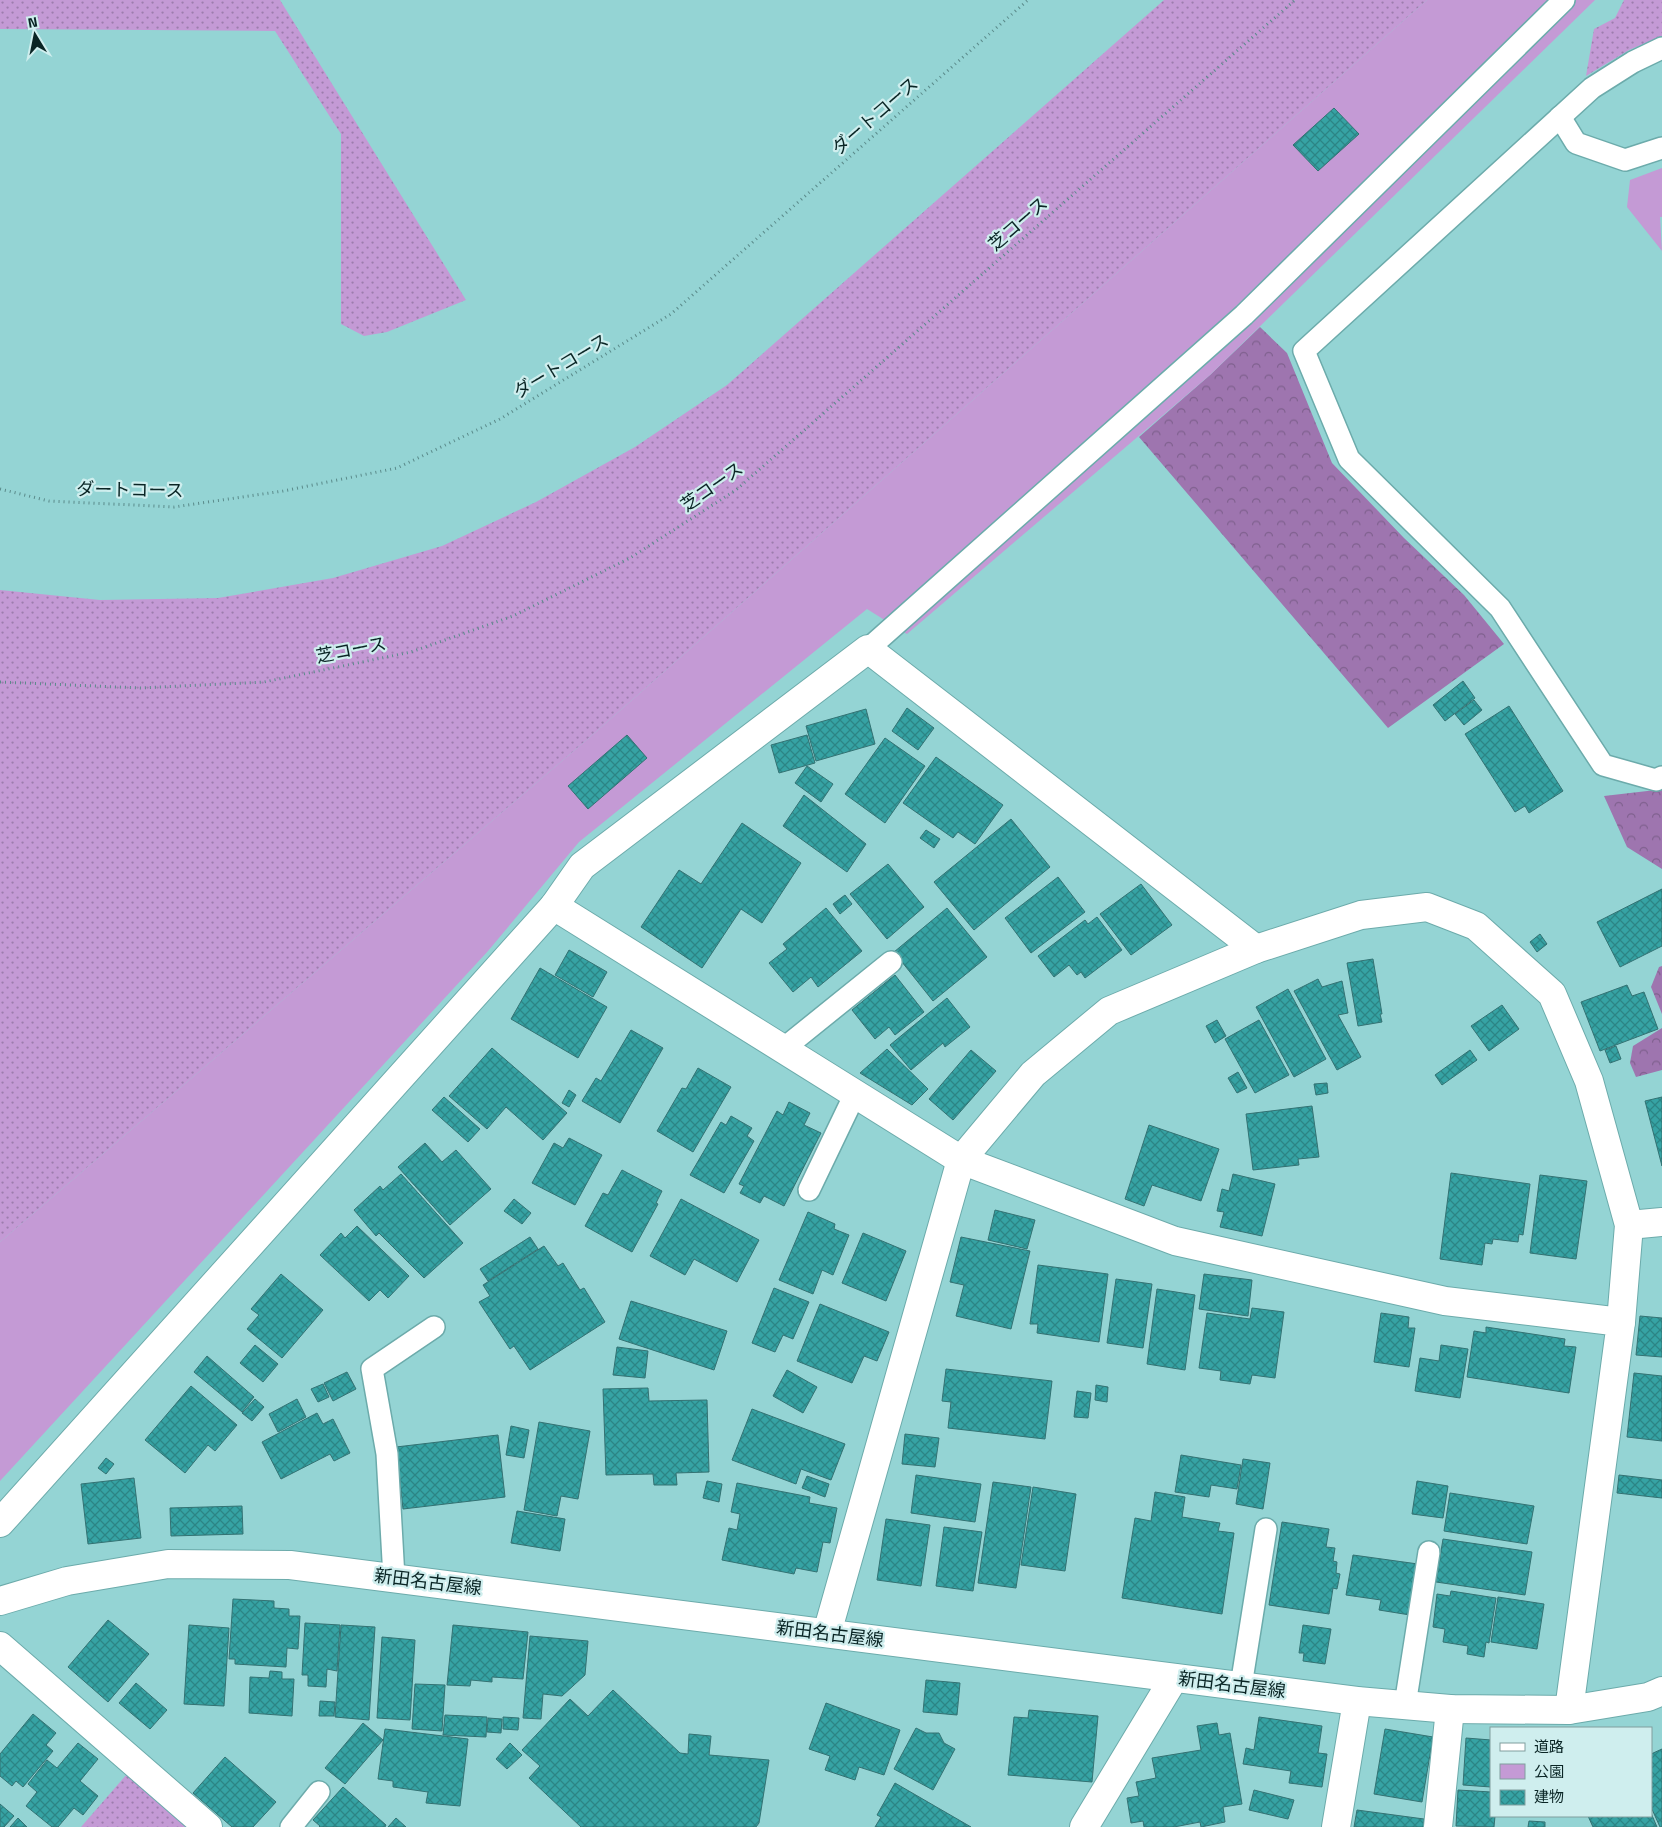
<svg xmlns="http://www.w3.org/2000/svg" width="1662" height="1827" viewBox="0 0 1662 1827" font-family="'Titillium Web','Noto Sans JP',sans-serif">
	<style>
		.grass { fill: url(#grass-dots) }
		.forest { fill: url(#forest-crowns) }
		.park { fill: #c49ad5 }
		.building { fill: url(#building-cross-hatch); stroke: #337273 }
		.lines { fill: none; stroke-linecap: round; stroke-linejoin: round }
		.service-casing { stroke: #6cabab; stroke-width: 24 }
		.minor-casing { stroke: #6cabab; stroke-width: 30 }
		.secondary-casing { stroke: #6cabab; stroke-width: 30 }
		.path { stroke: #5a8a8a; stroke-width: 3; stroke-dasharray: 1 4; stroke-linecap: butt }
		.service { stroke: #fff; stroke-width: 21 }
		.minor { stroke: #fff; stroke-width: 28 }
		.secondary { stroke: #fff; stroke-width: 28 }
		.labels { text-anchor: middle; stroke-width: 4.5; stroke-linejoin: round; paint-order: stroke }
		.street-label { font-size: 18px; fill: #0a2525; stroke: #cfeeee }
	</style>
	<defs>
		<pattern id="grass-dots" width="8" height="8" patternUnits="userSpaceOnUse" patternTransform="scale(1.25)"><rect width="8" height="8" fill="#c49ad5"/><path d="M2 2h.1M6 6h.1" fill="none" stroke="#9d7dad" stroke-width="1.8" stroke-linecap="round"/></pattern>
		<pattern id="forest-crowns" width="20" height="18" patternUnits="userSpaceOnUse" patternTransform="scale(1.25)"><rect width="20" height="18" fill="#9e75af"/><path d="M2 6a3 3 0 1 1 6 0M12 15a3 3 0 1 1 6 0" fill="none" stroke="#7f608e"/></pattern>
		<pattern id="building-cross-hatch" width="8" height="8" patternUnits="userSpaceOnUse" patternTransform="scale(1.25)"><rect width="8" height="8" fill="#36a3a4"/><path d="M0 0l8 8M0 8l8-8" fill="none" stroke="#2c8585"/></pattern>
	</defs>
	<rect width="100%" height="100%" fill="#94d4d4"/>
	<g class="grass">
		<path d="M0 0H280L466 300 387 332 364 336 341 324V134L275 31 0 29Z"/>
		<path d="M1164 0H1427L590 737 0 1242V590L100 600 218 598 333 578 442 546 536 502 635 447 727 385Z"/>
		<path d="M1624 0H1662V36L1629 50 1586 76 1594 29 1615 18Z"/>
		<path d="M127 1774 194 1827H81Z"/>
	</g>
	<g class="forest">
		<path d="M1260 327 1287 353 1332 463 1404 538 1464 595 1504 644 1388 728 1139 437 1210 375Z"/>
		<path d="M1662 787V869L1627 847 1604 796 1656 790Z"/>
		<path d="M1662 966V1014L1651 987 1659 967Z"/>
		<path d="M1662 1028V1070L1636 1077 1630 1063 1633 1046Z"/>
	</g>
	<g class="park">
		<path d="M1427 0H1595L1210 375 907 634 867 609 579 842 488 951 0 1481V1242L590 737Z"/>
		<path d="M1662 168V217H1660L1662 251 1627 207 1630 180Z"/>
	</g>
	<g class="building">
		<path d="M1334 108 1359 134 1318 171 1293 145Z"/>
		<path d="M1463 681 1475 698 1445 721 1433 705Z"/>
		<path d="M1474 700 1482 710 1464 725 1455 714Z"/>
		<path d="M1509 706 1563 791 1529 813 1525 806 1515 812 1465 734Z"/>
		<path d="M907 708 934 728 918 750 892 731Z"/>
		<path d="M866 709 875 744 816 761 806 726Z"/>
		<path d="M627 735 647 758 588 809 568 786Z"/>
		<path d="M807 735 815 763 779 773 771 745Z"/>
		<path d="M885 738 925 766 885 823 845 794Z"/>
		<path d="M936 757 1003 805 975 844 958 832 953 838 903 803Z"/>
		<path d="M807 766 833 784 821 802 795 783Z"/>
		<path d="M804 795 866 844 847 872 783 826Z"/>
		<path d="M1011 819 1050 867 974 930 934 882Z"/>
		<path d="M742 823 801 863 762 923 741 909 702 968 641 927 679 870 701 884Z"/>
		<path d="M926 830 940 839 934 848 920 838Z"/>
		<path d="M888 864 924 907 887 939 850 894Z"/>
		<path d="M1058 877 1085 912 1031 953 1005 918Z"/>
		<path d="M1141 884 1172 925 1131 955 1100 914Z"/>
		<path d="M1662 889V946L1620 967 1597 922Z"/>
		<path d="M845 895 852 904 840 914 833 904Z"/>
		<path d="M826 908 862 951 818 987 811 977 793 992 769 963 787 949 783 944Z"/>
		<path d="M947 908 987 957 933 1001 894 952Z"/>
		<path d="M1097 917 1122 950 1085 978 1081 972 1077 975 1069 965 1054 977 1038 956 1085 920 1088 924Z"/>
		<path d="M1540 934 1547 944 1537 952 1530 942Z"/>
		<path d="M569 950 607 972 593 997 555 975Z"/>
		<path d="M1373 959 1382 1014H1380L1382 1022 1358 1026 1347 963Z"/>
		<path d="M540 968 607 1007 578 1058 511 1019Z"/>
		<path d="M895 975 924 1012 895 1035 889 1027 875 1039 852 1010Z"/>
		<path d="M1318 979 1322 987 1342 981 1348 1013 1338 1015 1361 1057 1337 1070 1294 991Z"/>
		<path d="M1627 985 1632 996 1644 992 1658 1029 1600 1051 1581 1002Z"/>
		<path d="M1288 989 1326 1059 1294 1077 1256 1007Z"/>
		<path d="M947 998 970 1027 945 1047 943 1043 911 1070 890 1045Z"/>
		<path d="M1502 1005 1519 1029 1489 1051 1471 1026Z"/>
		<path d="M1217 1020 1226 1036 1215 1043 1206 1026Z"/>
		<path d="M1259 1020 1289 1075 1255 1093 1225 1039Z"/>
		<path d="M631 1030 663 1048 620 1123 582 1101 596 1078 601 1081Z"/>
		<path d="M1616 1046 1621 1059 1610 1063 1605 1050Z"/>
		<path d="M492 1048 567 1113 543 1140 506 1107 487 1129 449 1096Z"/>
		<path d="M887 1049 928 1089 912 1105 860 1073Z"/>
		<path d="M971 1050 996 1071 953 1120 929 1099Z"/>
		<path d="M1470 1050 1477 1060 1442 1085 1435 1075Z"/>
		<path d="M698 1068 731 1087 693 1152 657 1131 682 1088 686 1089Z"/>
		<path d="M1238 1072 1247 1088 1237 1093 1228 1078Z"/>
		<path d="M1327 1083 1328 1093 1316 1095 1314 1084Z"/>
		<path d="M569 1090 576 1095 569 1107 562 1103Z"/>
		<path d="M444 1097 480 1129 468 1142 432 1110Z"/>
		<path d="M1662 1097V1166L1645 1101Z"/>
		<path d="M789 1102 810 1113 804 1125 821 1133 784 1206 764 1196 760 1203 740 1193 744 1186 739 1184 777 1111 783 1115Z"/>
		<path d="M1312 1106 1319 1157 1298 1159 1299 1165 1253 1170 1246 1114Z"/>
		<path d="M731 1116 752 1128 747 1136 754 1141 724 1193 690 1175 721 1122 726 1125Z"/>
		<path d="M1149 1125 1219 1149 1201 1201 1152 1185 1144 1206 1125 1199Z"/>
		<path d="M569 1138 602 1155 575 1205 532 1183 554 1143 563 1148Z"/>
		<path d="M425 1143 442 1162 456 1150 491 1189 450 1225 398 1167Z"/>
		<path d="M622 1170 662 1191 656 1203 658 1204 632 1252 585 1226 603 1193 608 1195Z"/>
		<path d="M1451 1173 1530 1184 1523 1235 1519 1234 1518 1242 1493 1239 1492 1244 1485 1243 1482 1265 1440 1259Z"/>
		<path d="M401 1174 463 1243 424 1278 379 1233 376 1236 354 1210 380 1186 383 1190Z"/>
		<path d="M1233 1174 1275 1184 1262 1236 1220 1227 1224 1212 1217 1211 1222 1189 1229 1191Z"/>
		<path d="M1540 1175 1587 1181 1576 1259 1530 1253Z"/>
		<path d="M514 1199 531 1213 522 1224 504 1211Z"/>
		<path d="M681 1199 759 1240 737 1282 694 1259 685 1275 650 1256Z"/>
		<path d="M995 1210 1035 1220 1027 1249 988 1240Z"/>
		<path d="M808 1212 835 1224 834 1229 849 1235 833 1275 822 1270 813 1294 779 1280Z"/>
		<path d="M357 1226 409 1276 388 1298 380 1290 369 1301 320 1255 341 1233 345 1238Z"/>
		<path d="M863 1233 906 1251 886 1301 842 1283Z"/>
		<path d="M530 1237 538 1249 488 1281 480 1269Z"/>
		<path d="M961 1237 1030 1251 1011 1329 956 1316 964 1285 950 1282Z"/>
		<path d="M544 1246 558 1266 563 1263 580 1290 584 1288 605 1322 530 1370 514 1346 510 1349 479 1302 490 1296 483 1285Z"/>
		<path d="M1038 1265 1108 1274 1099 1342 1037 1333 1038 1324H1030Z"/>
		<path d="M281 1274 323 1310 282 1358 247 1329 259 1315 251 1309Z"/>
		<path d="M1204 1274 1252 1280 1248 1316 1199 1309Z"/>
		<path d="M1116 1279 1152 1284 1143 1348 1107 1343Z"/>
		<path d="M774 1288 809 1302 793 1339 783 1335 775 1352 752 1343Z"/>
		<path d="M1157 1289 1195 1295 1185 1370 1147 1364Z"/>
		<path d="M631 1301 727 1331 714 1370 619 1339Z"/>
		<path d="M820 1304 889 1332 877 1361 864 1356 852 1383 797 1361Z"/>
		<path d="M1252 1308 1284 1312 1275 1378 1252 1375 1250 1384 1220 1380 1221 1371 1199 1368 1207 1313 1250 1319Z"/>
		<path d="M1381 1313 1409 1317 1408 1328H1415L1409 1367 1374 1362Z"/>
		<path d="M1640 1316 1662 1318V1357L1636 1355Z"/>
		<path d="M1486 1327 1565 1339 1564 1346 1576 1347 1569 1393 1467 1377 1474 1331 1486 1333Z"/>
		<path d="M255 1345 278 1364 263 1382 240 1363Z"/>
		<path d="M1441 1345 1468 1349 1460 1398 1415 1391 1420 1358 1439 1361Z"/>
		<path d="M617 1347 648 1351 645 1378 613 1375Z"/>
		<path d="M207 1356 254 1397 242 1412 194 1372Z"/>
		<path d="M946 1369 1052 1381 1045 1439 948 1428 951 1402 942 1401Z"/>
		<path d="M787 1370 817 1387 803 1413 773 1396Z"/>
		<path d="M347 1372 356 1389 333 1401 324 1383Z"/>
		<path d="M1634 1373 1662 1376V1441L1627 1437Z"/>
		<path d="M323 1384 329 1397 318 1402 311 1389Z"/>
		<path d="M1096 1385 1108 1387 1107 1402 1095 1400Z"/>
		<path d="M191 1386 237 1425 215 1451 208 1445 185 1473 145 1440Z"/>
		<path d="M648 1388 649 1401 707 1400 709 1472 676 1473 677 1485H654L653 1474 606 1475 603 1389Z"/>
		<path d="M1077 1391 1091 1393 1088 1418 1074 1417Z"/>
		<path d="M255 1399 264 1407 252 1421 242 1413Z"/>
		<path d="M297 1399 306 1417 278 1432 269 1414Z"/>
		<path d="M752 1409 845 1444 831 1480 801 1469 796 1484 732 1460Z"/>
		<path d="M317 1413 323 1424 333 1419 350 1453 334 1461 330 1454 281 1479 262 1442Z"/>
		<path d="M539 1422 590 1431 578 1499 561 1496 557 1516 524 1510Z"/>
		<path d="M511 1426 529 1430 524 1458 506 1455Z"/>
		<path d="M905 1434 939 1438 935 1467 902 1464Z"/>
		<path d="M498 1435 505 1497 403 1509 396 1447Z"/>
		<path d="M1181 1455 1241 1465 1237 1489 1211 1485 1209 1497 1175 1492Z"/>
		<path d="M106 1458 114 1464 106 1474 98 1468Z"/>
		<path d="M1243 1459 1270 1463 1263 1509 1236 1504Z"/>
		<path d="M916 1475 981 1484 975 1522 911 1513Z"/>
		<path d="M1619 1475 1662 1480V1498L1617 1493Z"/>
		<path d="M807 1476 829 1484 825 1497 802 1488Z"/>
		<path d="M134 1478 141 1538 88 1544 81 1484Z"/>
		<path d="M707 1481 722 1484 719 1502 703 1498Z"/>
		<path d="M1417 1481 1448 1486 1443 1518 1412 1514Z"/>
		<path d="M993 1482 1031 1487 1016 1588 978 1583Z"/>
		<path d="M737 1483 810 1497 809 1503 837 1508 830 1543 823 1542 817 1572 796 1568 794 1574 722 1560 729 1528 737 1530 740 1514 731 1512Z"/>
		<path d="M1033 1487 1076 1494 1065 1571 1021 1565Z"/>
		<path d="M1155 1492 1185 1497 1182 1517 1220 1523 1218 1531 1234 1533 1222 1614 1122 1598 1135 1518 1151 1521Z"/>
		<path d="M1450 1493 1534 1506 1527 1544 1444 1531Z"/>
		<path d="M242 1506 243 1534 171 1536 170 1508Z"/>
		<path d="M517 1511 565 1519 560 1551 511 1543Z"/>
		<path d="M886 1519 930 1525 921 1586 877 1580Z"/>
		<path d="M1282 1522 1329 1529 1326 1547 1335 1548 1333 1561 1337 1562 1336 1573 1340 1574 1337 1589 1333 1588 1329 1614 1269 1605Z"/>
		<path d="M944 1527 982 1532 973 1591 936 1586Z"/>
		<path d="M1443 1539 1532 1552 1525 1595 1436 1582Z"/>
		<path d="M1353 1555 1418 1564 1410 1615 1379 1610 1381 1600 1346 1595Z"/>
		<path d="M1451 1591 1496 1598 1489 1643 1486 1642 1484 1657 1467 1654 1468 1646 1443 1642 1445 1629 1433 1627 1437 1594 1450 1596Z"/>
		<path d="M1498 1597 1544 1604 1537 1649 1491 1642Z"/>
		<path d="M233 1599 274 1601V1608L289 1609V1616H300L298 1649 287 1648 286 1667 235 1664V1659H229Z"/>
		<path d="M108 1620 149 1654 108 1702 68 1667Z"/>
		<path d="M305 1623 340 1625 337 1671 327 1669 326 1687 308 1686V1675H302Z"/>
		<path d="M189 1625 229 1628 224 1706 184 1704Z"/>
		<path d="M341 1625 375 1627 369 1720 335 1717Z"/>
		<path d="M453 1625 528 1632 523 1679 492 1677V1682L471 1680 470 1686 447 1685Z"/>
		<path d="M1303 1625 1331 1629 1325 1664 1303 1661 1304 1653H1299Z"/>
		<path d="M530 1636 588 1641 585 1675 562 1696 543 1694 541 1719 523 1718Z"/>
		<path d="M382 1637 415 1640 410 1720 377 1718Z"/>
		<path d="M270 1671 282 1672V1679H294L292 1716 249 1713 250 1677 269 1678Z"/>
		<path d="M926 1680 960 1683 957 1715 923 1712Z"/>
		<path d="M136 1683 167 1710 150 1729 119 1703Z"/>
		<path d="M415 1684 445 1685 442 1731 412 1729Z"/>
		<path d="M613 1690 680 1753 688 1754 689 1734 711 1736 709 1755 769 1760 759 1823 756 1827H581L529 1778 540 1766 522 1750 570 1699 588 1716Z"/>
		<path d="M320 1701 335 1702 334 1716H319Z"/>
		<path d="M826 1703 900 1730 884 1775 859 1767 855 1780 825 1770 830 1756 809 1749Z"/>
		<path d="M1029 1710 1098 1716 1092 1782 1008 1775 1014 1717 1028 1718Z"/>
		<path d="M33 1714 56 1733 46 1745 53 1751 23 1787 16 1781 12 1786 0 1776V1754Z"/>
		<path d="M445 1715 487 1717 486 1737 443 1735Z"/>
		<path d="M503 1717 519 1718 518 1730 503 1729Z"/>
		<path d="M1259 1717 1322 1726 1318 1753 1327 1754 1322 1787 1289 1783 1291 1771 1243 1764 1246 1748 1254 1750Z"/>
		<path d="M488 1718 502 1719 501 1733 487 1732Z"/>
		<path d="M363 1723 383 1740 345 1784 325 1768Z"/>
		<path d="M1217 1723 1219 1735 1230 1733 1242 1804 1223 1807 1225 1822 1201 1827 1200 1822 1174 1827H1144L1143 1821 1131 1823 1127 1798 1139 1796 1136 1782 1156 1778 1152 1758 1201 1750 1197 1726Z"/>
		<path d="M916 1728 926 1733H939L944 1743 955 1749 933 1790 894 1769Z"/>
		<path d="M385 1729 468 1739 460 1806 426 1803 428 1792 393 1787V1781L378 1779Z"/>
		<path d="M1385 1729 1433 1737 1422 1802 1374 1794Z"/>
		<path d="M1466 1738 1491 1740V1787L1463 1785Z"/>
		<path d="M78 1743 98 1759 80 1781 98 1796 83 1815 74 1808 58 1827H52L26 1806 37 1792 28 1784 47 1760 57 1768Z"/>
		<path d="M510 1743 522 1755 507 1769 496 1759Z"/>
		<path d="M1662 1749V1827H1660L1651 1807V1754Z"/>
		<path d="M225 1757 276 1802 253 1827H232L193 1793Z"/>
		<path d="M895 1783 971 1827H875L881 1817 877 1815Z"/>
		<path d="M343 1787 386 1825 385 1827H319L320 1826 313 1820Z"/>
		<path d="M1254 1790 1294 1800 1288 1819 1249 1810Z"/>
		<path d="M1458 1790 1491 1792V1816H1495L1494 1827 1456 1826Z"/>
		<path d="M0 1804 14 1816 4 1827H0Z"/>
		<path d="M1357 1810 1424 1819 1423 1827H1354Z"/>
		<path d="M1651 1813 1657 1827H1593L1588 1816H1651Z"/>
		<path d="M18 1818 27 1827H10Z"/>
		<path d="M396 1818 406 1827H388Z"/>
		<path d="M1529 1821 1545 1822V1827H1528Z"/>
	</g>
	<g class="lines">
		<defs>
			<g id="service">
				<path d="M1662 48 1633 62 1592 88 1304 351 1349 459 1500 608 1603 765 1656 780 1662 777"/>
				<path d="M1560 117 1576 143 1625 160 1662 148"/>
				<path d="M868 649 1244 315 1564 0"/>
				<path d="M783 1049 891 962"/>
				<path d="M809 1190 855 1094"/>
				<path d="M394 1578 387 1454 372 1369 434 1327"/>
				<path d="M1241 1686 1266 1529"/>
				<path d="M1405 1705 1429 1552"/>
				<path d="M291 1827 319 1792"/>
			</g>
			<g id="minor">
				<path d="M554 906 961 1160 1175 1241 1445 1301 1621 1322 1569 1710"/>
				<path d="M1256 949 1361 915 1427 907 1476 926 1552 994 1589 1081 1629 1225 1621 1322"/>
				<path d="M1629 1225 1662 1222"/>
				<path d="M0 1523 554 906 582 866 868 649 1256 949 1109 1011 1033 1074 961 1160 827 1633"/>
				<path d="M0 1646 208 1827"/>
				<path d="M1084 1827 1174 1678"/>
				<path d="M1336 1827 1357 1701"/>
				<path d="M1438 1827 1450 1709"/>
			</g>
			<path id="secondary" d="M0 1601 67 1581 168 1564 290 1565 1357 1701 1450 1709 1569 1710 1648 1697 1662 1691"/>
		</defs>
		<use href="#service" class="service-casing"/>
		<use href="#minor" class="minor-casing"/>
		<use href="#secondary" class="secondary-casing"/>
		<g class="path">
			<path d="M0 489 49 501 174 507 283 491 397 468 500 419 671 314 1028 0"/>
			<path d="M0 682 141 688 264 682 411 652 513 616 630 558 736 490 1295 0"/>
		</g>
		<use href="#service" class="service"/>
		<use href="#minor" class="minor"/>
		<use href="#secondary" class="secondary"/>
	</g>
	<g class="labels">
		<g class="street-label">
			<text transform="translate(875 116) rotate(-41)" y="6">ダートコース</text>
			<text transform="translate(1018 224) rotate(-41)" y="6">芝コース</text>
			<text transform="translate(561 366) rotate(-31)" y="6">ダートコース</text>
			<text transform="translate(712 487) rotate(-35)" y="6">芝コース</text>
			<text transform="translate(130 490) rotate(1)" y="6">ダートコース</text>
			<text transform="translate(351 650) rotate(-11)" y="6">芝コース</text>
			<text transform="translate(428 1582) rotate(7)" y="6">新田名古屋線</text>
			<text transform="translate(830 1634) rotate(7)" y="6">新田名古屋線</text>
			<text transform="translate(1232 1685) rotate(7)" y="6">新田名古屋線</text>
		</g>
	</g>
	<rect x="1490" y="1727" width="162" height="90" fill="#cfeeee" stroke="#809e9e"/>
	<rect x="1500" y="1743" width="25" height="8" fill="#ffffff" stroke="#809e9e"/>
	<text x="1534" y="1752" font-size="15" fill="#0a2525">道路</text>
	<rect x="1500" y="1764" width="25" height="15" fill="#c49ad5" stroke="#809e9e"/>
	<text x="1534" y="1777" font-size="15" fill="#0a2525">公園</text>
	<rect x="1500" y="1790" width="25" height="15" fill="url(#building-cross-hatch)" stroke="#809e9e"/>
	<text x="1534" y="1802" font-size="15" fill="#0a2525">建物</text>
	<g transform="translate(35 35) rotate(350)" stroke="#cfeeee" stroke-width="4" paint-order="stroke">
	<path d="M0-4L9 19L0 12L-9 19Z" fill="#0a2525"/>
	<text y="-8" font-size="14" font-weight="bold" text-anchor="middle" fill="#0a2525">N</text>
	</g>
</svg>
